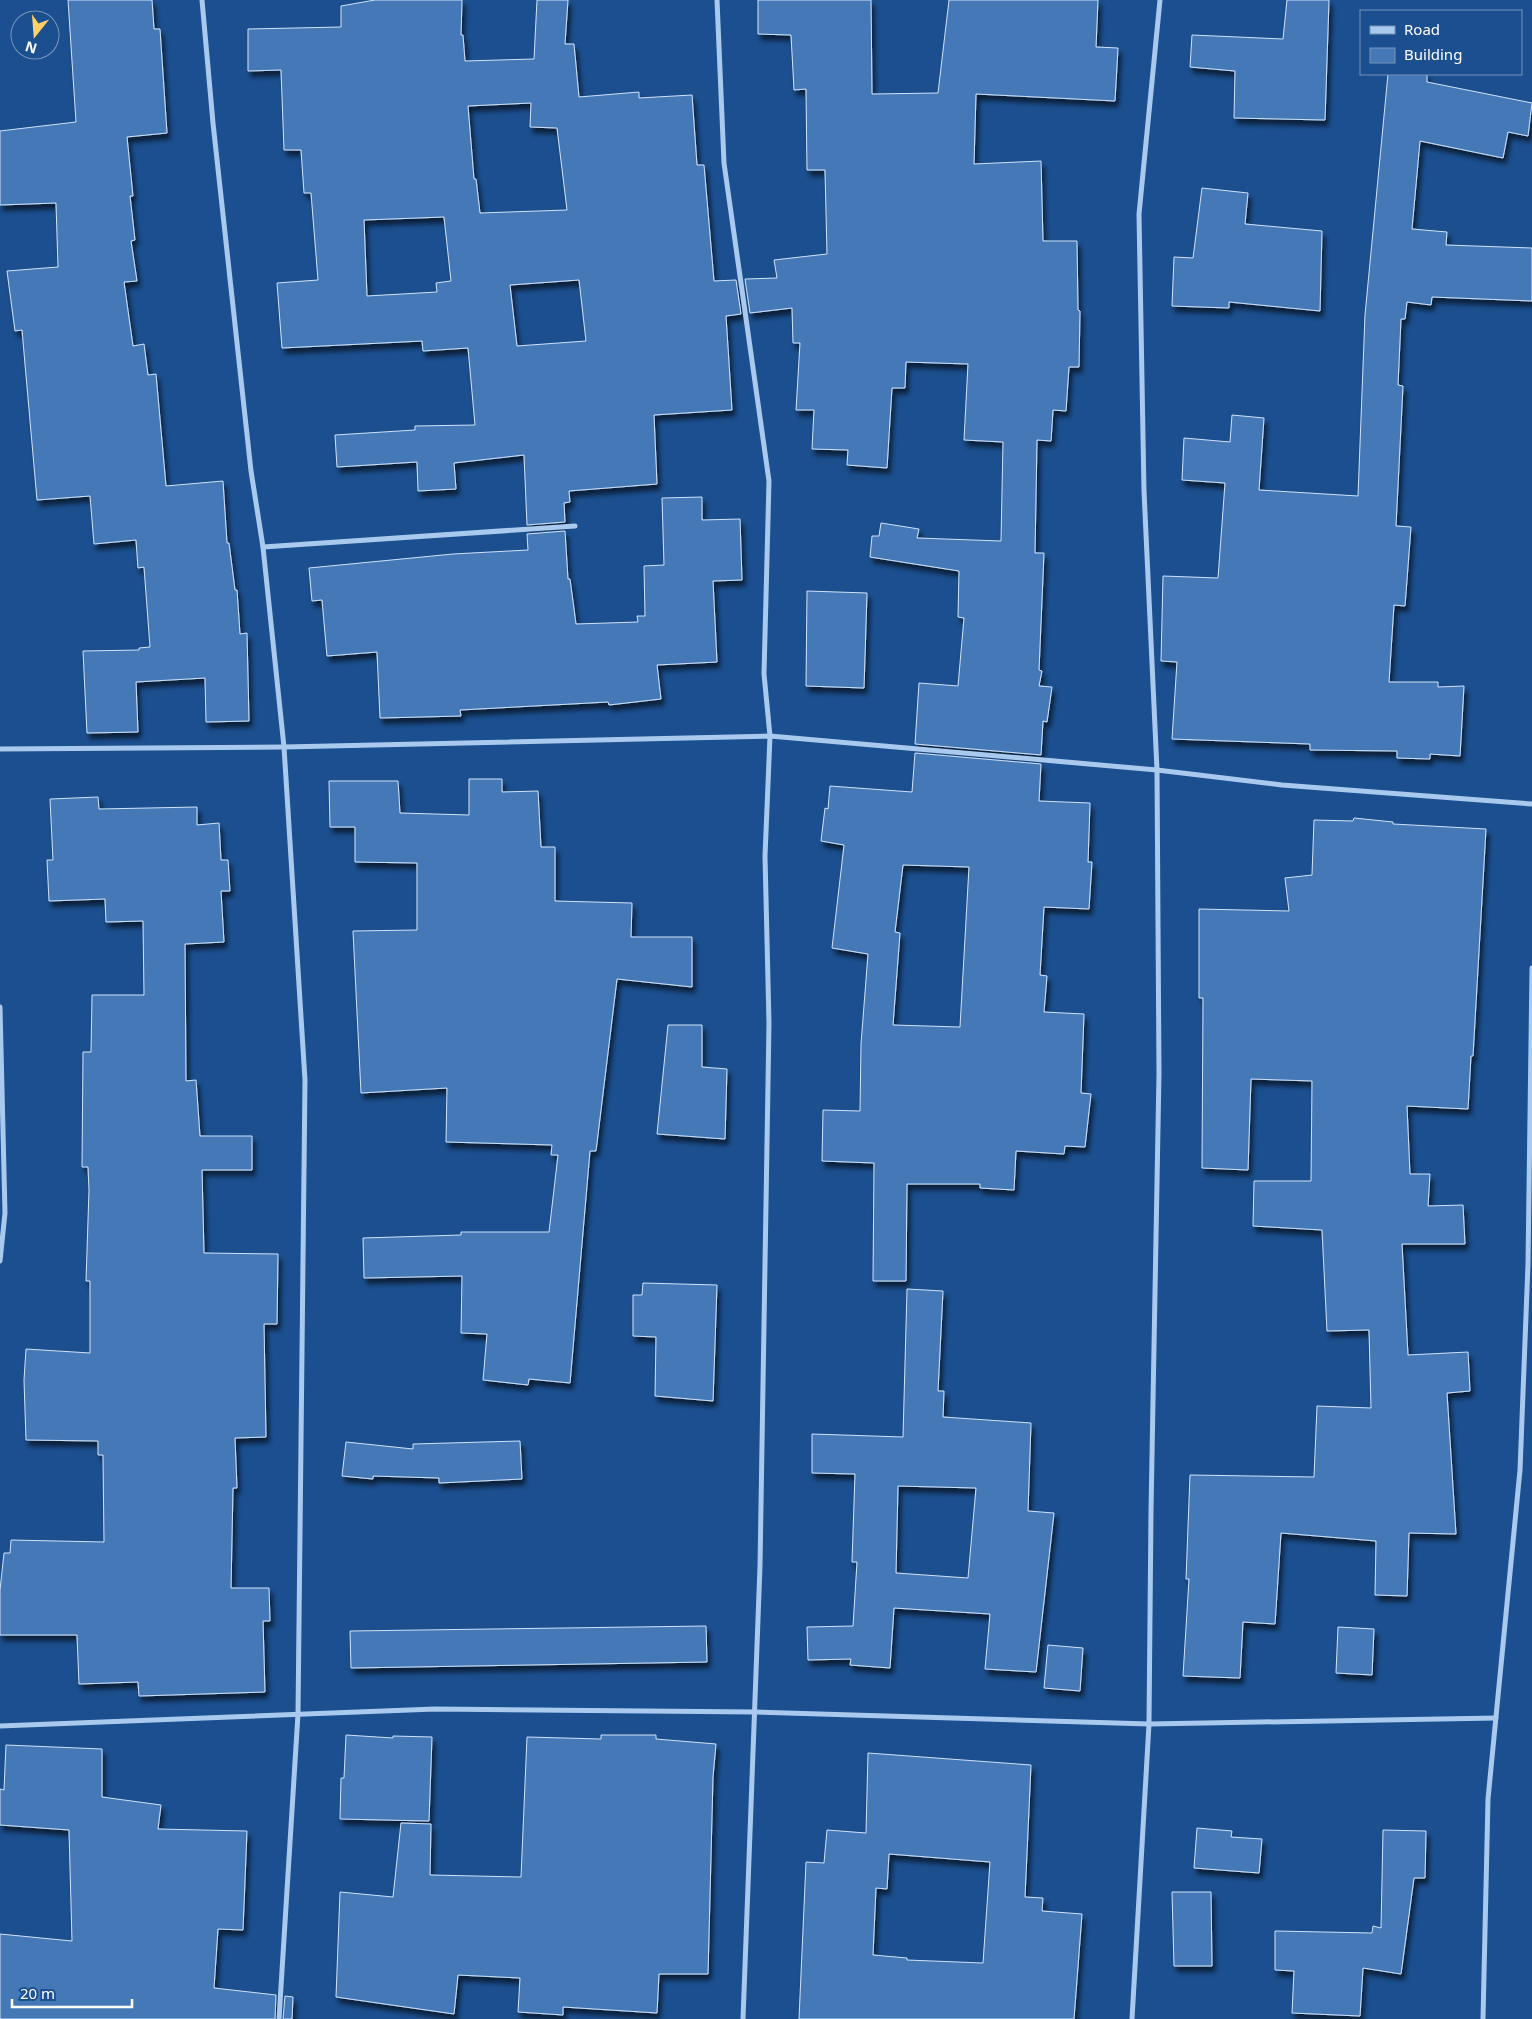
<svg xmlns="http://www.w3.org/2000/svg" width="1532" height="2019" viewBox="0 0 1532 2019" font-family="'Noto Sans',sans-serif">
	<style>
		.building { fill: #4478b7; stroke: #cfe3fa; fill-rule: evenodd; filter: url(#shadow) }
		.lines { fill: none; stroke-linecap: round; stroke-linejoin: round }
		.minor { stroke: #a9c9ee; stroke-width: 5 }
	</style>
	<defs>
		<filter id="shadow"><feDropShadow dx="3" dy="5.5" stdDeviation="2.5" flood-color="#0009"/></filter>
	</defs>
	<rect width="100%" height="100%" fill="#1b4f8f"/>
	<g class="building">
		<path d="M68 0H152L154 29H160L167 133 127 137 133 196H130L135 240 131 241 137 281 124 282 133 346 144 344 148 375 156 374 166 486 223 481 227 543H229L235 590H237L240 634 247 633 249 721 206 722 205 678 136 682 138 732 87 733 83 651 139 650V648L150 647 144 567 138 568 136 540 94 544 90 496 37 500 22 330 15 331 7 271 58 267 56 203 0 205V131L76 122Z"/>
		<path d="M375 0H462L461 35H463L465 61 534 59 537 0H568L565 44H574L579 97 639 92V98L692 95 697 165H704L714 281 736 280 741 314 726 316 732 410 654 415 657 484 569 491 570 502 564 503 565 522 527 525 524 455 454 463 456 489 418 491 417 462 337 467 335 435 415 430V426L475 425 468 348 423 351 422 341 282 348 277 283 318 280 311 193H304L301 150H284L281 70 248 71V29L341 27V6ZM531 103 530 127 557 128 567 210 480 213 476 179H474L468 106ZM444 217 451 281 436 283 437 292 367 296 364 220ZM579 280 586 341 517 346 510 285Z"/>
		<path d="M758 0H871L872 94 938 93 949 0H1098L1096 47 1118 48 1115 101 976 94 974 164 1041 161 1043 241H1077L1078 310 1080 311 1079 367H1069L1066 411 1053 410 1051 441 1037 440 1035 553H1044L1039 670 1042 671 1039 686 1052 687 1047 722 1043 721 1041 755 915 744 919 683 958 686 964 618 958 617 959 571 870 557 872 536H879L881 523 919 529 917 538 1001 541 1003 442 964 440 968 364 906 362 905 388H892L887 468 847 465 848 450 812 449 814 410H796L800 343H793L792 308 750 313 745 279 777 278 774 260 827 254 825 170H807L806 89 794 90 791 35 758 34Z"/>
		<path d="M1287 0H1329L1325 120 1234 118 1235 71 1190 67 1192 35 1283 39Z"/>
		<path d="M1388 74H1427V82L1532 103 1528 136 1508 132 1503 158 1420 141 1412 229 1447 232 1446 245 1532 248V301L1432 297 1431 305 1407 302 1405 319H1401L1398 385 1403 386 1396 526 1411 527 1405 606 1394 605 1389 682H1438V687L1464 686 1460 756 1430 754V759L1397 758V751L1310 750V744L1172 739 1177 662 1161 661 1163 576 1218 578 1225 483 1182 480 1184 438 1230 442 1232 415 1264 418 1259 490 1358 496 1365 315Z"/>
		<path d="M1202 188 1248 193 1245 224 1322 231 1320 311 1229 302V308L1172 306 1174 257 1193 258Z"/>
		<path d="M702 497V520L740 519 742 580 713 581 717 662 657 665 661 699 609 705 608 702 460 710 461 716 380 718 377 652 327 656 322 600 312 601 309 568 453 554 528 550 527 534 565 531 568 579H570L576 624 638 622 637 616H645L644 566 664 565 662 498Z"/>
		<path d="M807 591 867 593 864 688 806 686Z"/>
		<path d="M915 753 1041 764 1039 801 1090 803 1088 862H1092L1089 909 1044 907 1040 975 1047 976 1044 1012 1084 1014 1081 1093 1091 1094 1085 1147 1065 1146 1064 1154 1016 1151 1014 1190 980 1188V1184H907L906 1281H873L874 1163 822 1161 823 1110 860 1111 861 1044 868 954 832 948 844 845 821 841 825 808 828 809 830 786 912 792ZM903 865 969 867 960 1027 893 1025 900 933 895 932Z"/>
		<path d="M469 779H502V792L538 791 541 847H555V901L632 903 631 937H692V987L617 979 596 1151H590L570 1383 529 1379 528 1385 483 1380 487 1334 461 1333 462 1276 364 1278 363 1238 461 1235V1232H549L558 1155H551L552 1145 446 1142 447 1088 361 1093 353 931 417 930V863L355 862V827H330L329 781H398L400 813 469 815Z"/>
		<path d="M98 797 99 809 197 807V825L219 823 221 860H228L230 891H221L224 942 185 944 186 1081 196 1080 200 1136H252V1170H202L204 1253 278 1254 277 1324H264L266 1437 235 1438 237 1488H233L231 1588H269L270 1621H263L265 1692 139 1696 138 1682 79 1684 77 1635H0V1590L4 1553H10L11 1540 104 1542 103 1455H98V1441L26 1440 24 1380 26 1349 90 1353V1281H86L89 1190 88 1167H82L83 1052H91L92 995H144L143 921 106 922 105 899 49 901 47 860H53L50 799Z"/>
		<path d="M1354 818 1393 822V824L1486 829 1473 1056H1471L1468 1109 1407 1106 1410 1174H1430L1428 1206 1463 1205 1465 1244H1402L1408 1355 1468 1352 1470 1391 1447 1393 1456 1534 1409 1533 1407 1596 1375 1595 1376 1541 1281 1533 1275 1624 1243 1622 1240 1678 1183 1676 1189 1579H1186L1190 1475 1314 1477 1317 1406 1371 1408 1369 1330 1327 1331 1322 1230 1253 1226 1254 1181H1311L1312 1081 1251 1079 1248 1170 1202 1168 1203 998H1199V909L1289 911 1285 878 1312 875 1314 820 1353 821Z"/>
		<path d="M668 1025H702V1067L727 1069 725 1139 657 1134Z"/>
		<path d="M643 1283 717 1285 713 1401 655 1396 656 1337 633 1336V1295H642Z"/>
		<path d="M907 1289 943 1291 938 1391H944L943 1417 1031 1423 1028 1511 1054 1513 1036 1672 985 1669 990 1614 894 1608 890 1668 850 1665 851 1659 808 1660 807 1627 853 1626 857 1562H852L855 1474 812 1473V1434L903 1437ZM898 1486 976 1488 968 1578 896 1573Z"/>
		<path d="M520 1441 522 1479 439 1483V1478L373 1476V1479L342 1476 346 1442 413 1449V1444Z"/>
		<path d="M706 1626 707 1662 351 1668 350 1631Z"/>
		<path d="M1338 1627 1374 1629 1372 1675 1336 1673Z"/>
		<path d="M1048 1645 1083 1648 1080 1691 1044 1688Z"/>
		<path d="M346 1735 393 1738V1736L432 1737 429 1821 340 1819 341 1778H344Z"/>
		<path d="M601 1735H656V1739L716 1744 713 1777 708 1974H659L657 2013 563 2007V2015L518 2012 520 1978 458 1975 454 2014 336 1997 340 1892 393 1897 401 1823 431 1824 430 1875 521 1877 527 1737 601 1739Z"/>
		<path d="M6 1745 102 1749V1797L161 1805 158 1829 247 1831 243 1930 218 1929 214 1988 276 1995 275 2019H0V1934L72 1941 69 1830 0 1825V1789L4 1790Z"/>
		<path d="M868 1753 1031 1765 1025 1897 1043 1898 1042 1911 1082 1914 1074 2019H799L806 1862 824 1863 827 1830 866 1833ZM889 1854 990 1862 983 1963 907 1960V1958L873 1955 876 1888 887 1889Z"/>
		<path d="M1197 1828 1232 1831 1231 1837 1262 1839 1259 1873 1194 1868Z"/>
		<path d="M1383 1830 1426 1831 1425 1878H1414L1401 1974 1363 1968 1360 2016 1292 2013 1294 1971 1275 1970V1931L1372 1933 1373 1926 1381 1928Z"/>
		<path d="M1172 1892H1211L1212 1966H1174Z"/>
		<path d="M285 1996 293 1997 292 2019H283Z"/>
	</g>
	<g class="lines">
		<g class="minor">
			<path d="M202 0 213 123 251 471 263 547 284 747 305 1080 298 1714 279 2019"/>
			<path d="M717 0 724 163 769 481 764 674 770 736 765 856 769 1023 760 1566 743 2019"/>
			<path d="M263 547 575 526"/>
			<path d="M0 749 284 747 770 736 1157 770 1282 785 1532 804"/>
			<path d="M0 1007 5 1213 0 1261"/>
			<path d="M0 1726 435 1709 755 1712 1149 1724 1496 1718"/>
			<path d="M1132 2019 1149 1724 1151 1511 1159 1074 1157 770 1144 491 1139 214 1160 0"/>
			<path d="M1483 2019 1488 1799 1520 1470 1528 1264 1532 968"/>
		</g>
	</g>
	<rect x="1360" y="10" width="162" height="65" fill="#1b4f8f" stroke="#7695bc"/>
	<rect x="1370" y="26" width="25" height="8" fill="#a9c9ee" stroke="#7695bc"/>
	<text x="1404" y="35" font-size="15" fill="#ffffff">Road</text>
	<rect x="1370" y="48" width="25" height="15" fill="#4478b7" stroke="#7695bc"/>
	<text x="1404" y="60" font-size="15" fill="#ffffff">Building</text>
	<g transform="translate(35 35) rotate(197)"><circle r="24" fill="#1b4f8f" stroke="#7695bc"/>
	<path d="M0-4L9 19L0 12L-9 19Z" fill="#ffd166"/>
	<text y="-8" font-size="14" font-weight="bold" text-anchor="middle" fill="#ffffff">N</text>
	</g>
	<path d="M12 1999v8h120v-8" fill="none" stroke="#ffffff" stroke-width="2.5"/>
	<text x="20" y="1999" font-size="15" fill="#ffffff" stroke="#1b4f8f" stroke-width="4" paint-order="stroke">20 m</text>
</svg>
